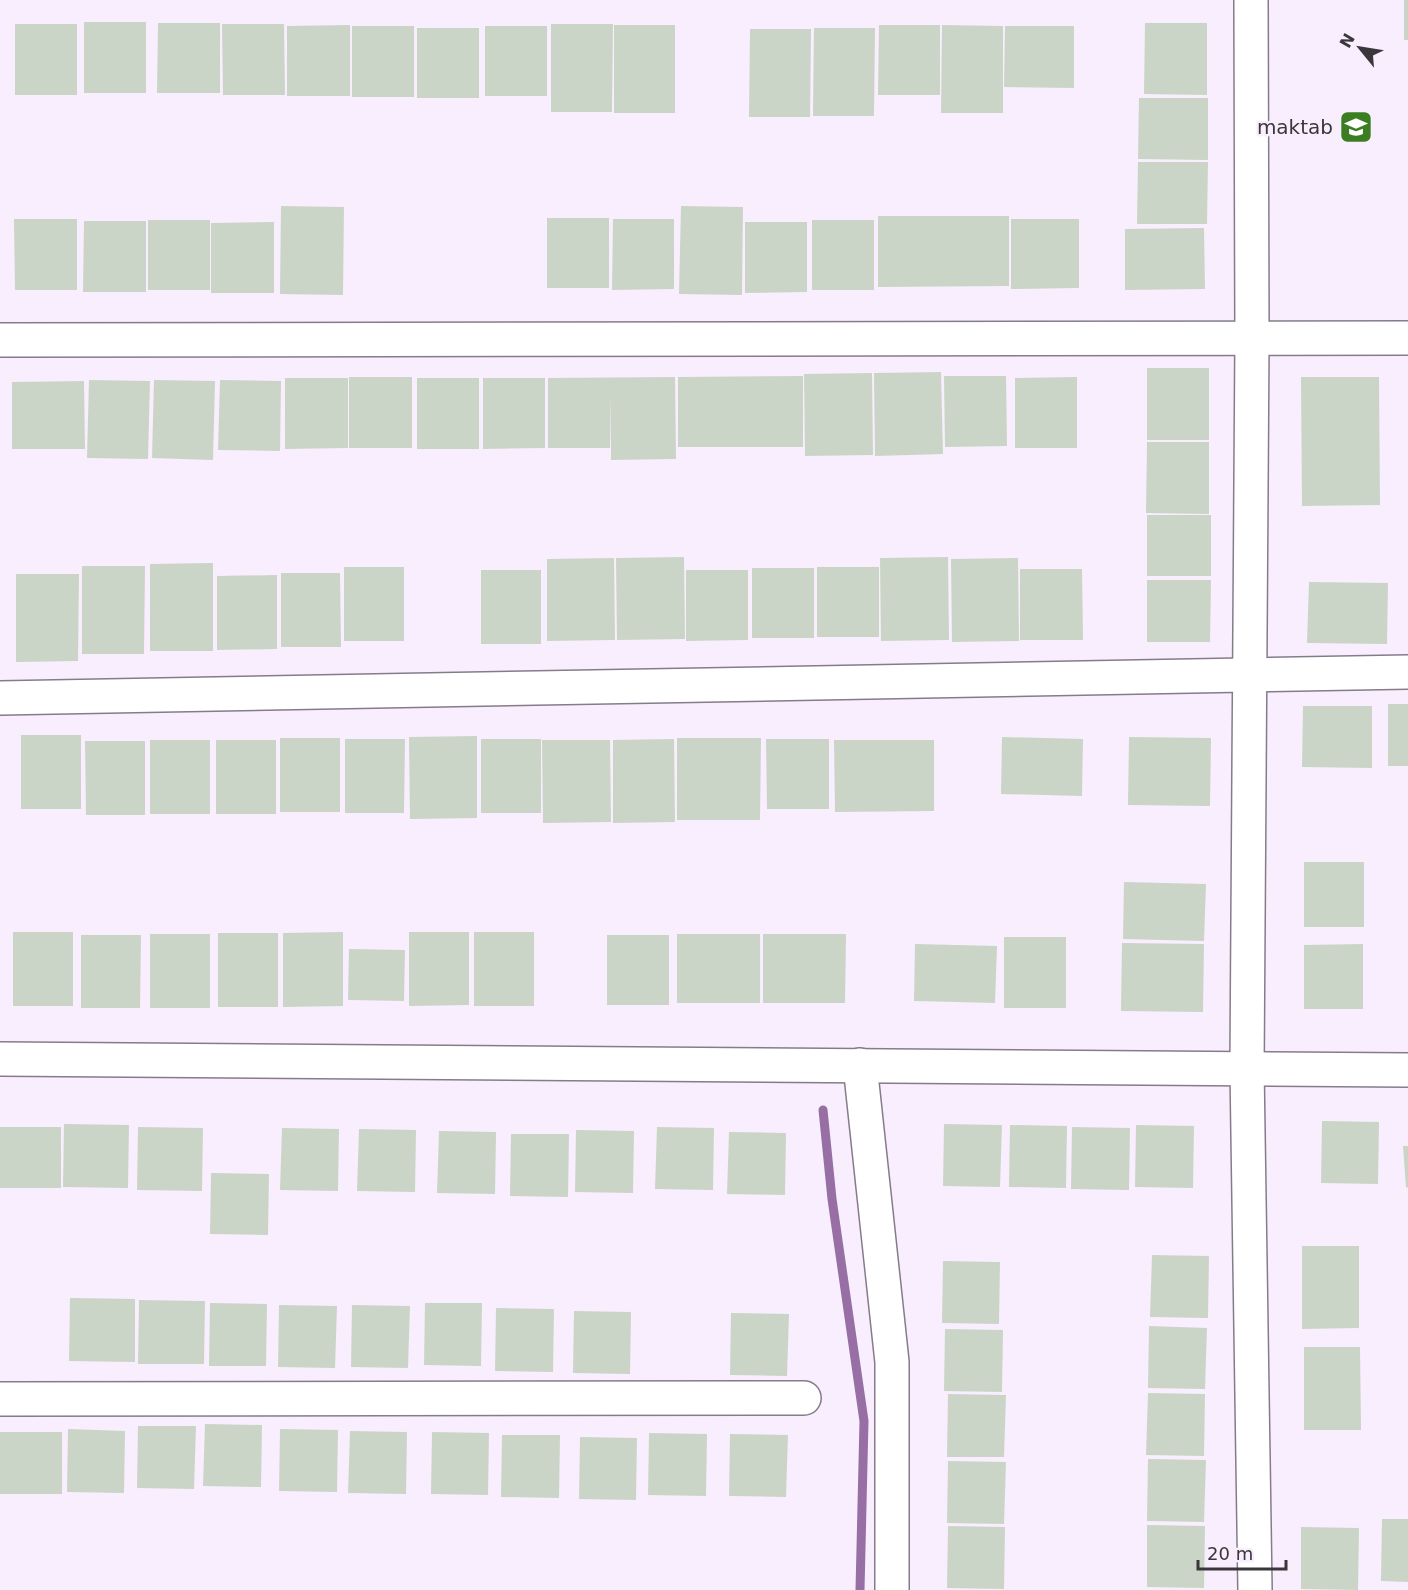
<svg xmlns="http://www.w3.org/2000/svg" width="1408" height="1590" viewBox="0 0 1408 1590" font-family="'DejaVu Sans',sans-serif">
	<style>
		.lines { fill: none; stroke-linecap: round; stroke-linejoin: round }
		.stream { stroke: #976fa5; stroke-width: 9 }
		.building { fill: #cad5c7 }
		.minor-casing { stroke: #857c89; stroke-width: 36 }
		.minor { stroke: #fff; stroke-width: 33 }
		.labels { text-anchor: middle; stroke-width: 5; stroke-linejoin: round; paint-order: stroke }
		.poi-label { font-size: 20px; fill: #3a363b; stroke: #f9eefd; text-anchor: end }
	</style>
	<rect width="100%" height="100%" fill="#f9eefd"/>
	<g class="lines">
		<path class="stream" d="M823 1110 832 1199 864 1421 860 1590"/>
	</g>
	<g class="building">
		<rect x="1404" y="0" width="4" height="40"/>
		<rect x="84" y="22" width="62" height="71"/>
		<path d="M158 23H220V93H157Z"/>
		<path d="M1145 23H1207V95L1144 94Z"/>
		<rect x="15" y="24" width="62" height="71"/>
		<path d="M222 24H284L285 95H223Z"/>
		<path d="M551 24H613L612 112H551Z"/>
		<path d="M350 25V96H287V26Z"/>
		<rect x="614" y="25" width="61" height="88"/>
		<path d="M879 25H940V95H878Z"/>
		<path d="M942 25 1003 26V113H941Z"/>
		<rect x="352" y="26" width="62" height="71"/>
		<rect x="485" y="26" width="62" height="70"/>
		<path d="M1005 26H1074V88L1004 87Z"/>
		<rect x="417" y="28" width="62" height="70"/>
		<path d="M814 28H875L874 116H813Z"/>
		<path d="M750 29H811L810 117H749Z"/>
		<path d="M1139 98H1208V160L1138 159Z"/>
		<path d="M1138 162H1208L1207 224H1137Z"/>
		<path d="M281 206 344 207 343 295 280 294Z"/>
		<path d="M681 206 743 207 742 295 679 294Z"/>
		<path d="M878 216H1009V286L878 287Z"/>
		<rect x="547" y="218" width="62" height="70"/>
		<path d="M14 219H77V290H15Z"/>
		<path d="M613 219H674V289L612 290Z"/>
		<path d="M1011 219H1079V288L1011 289Z"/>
		<rect x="148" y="220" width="62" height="70"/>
		<rect x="812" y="220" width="62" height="70"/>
		<path d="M84 221H146V292H83Z"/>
		<path d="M274 222V293H211V223Z"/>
		<path d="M745 222H807V292L745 293Z"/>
		<path d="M1204 228 1205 289 1125 290V229Z"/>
		<rect x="1147" y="368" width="62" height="72"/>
		<path d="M941 372 943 454 875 456 874 373Z"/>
		<path d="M872 373 873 455 805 456 804 374Z"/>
		<path d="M803 376V447H678V377Z"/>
		<path d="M944 376H1006L1007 446 945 447Z"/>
		<rect x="349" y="377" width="63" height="71"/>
		<path d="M675 377 676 459 611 460V396L610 448H548V378Z"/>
		<path d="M1077 377V448H1015V378Z"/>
		<path d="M1301 377H1379L1380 505 1302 506Z"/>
		<path d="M285 378H348V448L285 449Z"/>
		<rect x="417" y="378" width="62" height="71"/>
		<path d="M483 378H545V448L483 449Z"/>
		<path d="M89 380 150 381 148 459 87 458Z"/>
		<path d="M154 380 215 381 213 460 152 458Z"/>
		<path d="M220 380 281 381 280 451 218 450Z"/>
		<path d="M84 381 85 449H12V382Z"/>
		<path d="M1147 442H1209V514L1146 513Z"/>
		<rect x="1147" y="515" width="64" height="61"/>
		<path d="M684 557 685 639 617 640 616 558Z"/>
		<path d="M948 557 949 640 881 641 880 558Z"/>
		<path d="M614 558 615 640 547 641V559Z"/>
		<path d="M1018 558 1019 641 952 642 951 559Z"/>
		<path d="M213 563V651H150V564Z"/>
		<path d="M82 566H145L144 654H82Z"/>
		<rect x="344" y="567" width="60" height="74"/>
		<rect x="817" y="567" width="62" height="70"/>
		<rect x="752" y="568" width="62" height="70"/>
		<path d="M1020 569H1082L1083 640H1020Z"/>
		<rect x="481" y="570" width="60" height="74"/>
		<path d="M686 570H748V640L686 641Z"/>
		<path d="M281 573H340L341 647H281Z"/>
		<path d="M16 574H79L78 661 16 662Z"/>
		<path d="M277 575V649L217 650V576Z"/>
		<path d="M1147 580H1211L1210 642H1147Z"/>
		<path d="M1309 582 1388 583 1387 644 1307 643Z"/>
		<rect x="1388" y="704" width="20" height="62"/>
		<path d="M1303 706H1372V768L1302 767Z"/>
		<rect x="21" y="735" width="60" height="74"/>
		<path d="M477 736V818L410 819 409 737Z"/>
		<path d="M1002 737 1083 739 1082 796 1001 794Z"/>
		<path d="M1129 737 1211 738 1210 806 1128 805Z"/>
		<rect x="280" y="738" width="60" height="74"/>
		<path d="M677 738H761L760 820H677Z"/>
		<path d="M345 739H405L404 813H345Z"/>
		<rect x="481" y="739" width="60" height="74"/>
		<path d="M674 739 675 822 613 823V740Z"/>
		<path d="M766 739H829V809H767Z"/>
		<rect x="150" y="740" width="60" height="74"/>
		<rect x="216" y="740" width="60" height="74"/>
		<path d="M542 740H610L611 822 543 823Z"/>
		<path d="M834 740H934V811L835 812Z"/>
		<path d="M85 741H145V815H86Z"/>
		<rect x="1304" y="862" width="60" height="65"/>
		<path d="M1124 882 1206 884 1204 941 1123 939Z"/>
		<rect x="13" y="932" width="60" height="74"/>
		<path d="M343 932V1006L283 1007V933Z"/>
		<path d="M409 932H469V1005L409 1006Z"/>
		<rect x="474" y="932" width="60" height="74"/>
		<rect x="218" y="933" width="60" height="74"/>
		<rect x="150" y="934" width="60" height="74"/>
		<rect x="677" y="934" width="83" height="69"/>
		<path d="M763 934H846L845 1003H763Z"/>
		<path d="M81 935H141L140 1008H81Z"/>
		<rect x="607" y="935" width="62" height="70"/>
		<rect x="1004" y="937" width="62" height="71"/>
		<path d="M1122 943 1204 944 1203 1012 1121 1011Z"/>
		<path d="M915 944 997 946 995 1003 914 1001Z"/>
		<path d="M1363 944V1009H1304V945Z"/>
		<path d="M349 949 405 950 404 1001 348 1000Z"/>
		<path d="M1322 1121 1379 1122 1378 1184 1321 1183Z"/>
		<path d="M64 1124 129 1125 128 1188 63 1187Z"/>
		<path d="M944 1124 1002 1125 1000 1187 943 1186Z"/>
		<path d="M1010 1125 1067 1126 1066 1188 1009 1187Z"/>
		<path d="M1136 1125 1194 1126 1193 1188 1135 1187Z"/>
		<rect x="0" y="1127" width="61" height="61"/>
		<path d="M138 1127 203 1128 202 1191 137 1190Z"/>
		<path d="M657 1127 714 1128 713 1190 655 1189Z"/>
		<path d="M1072 1127 1130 1128 1129 1190 1071 1189Z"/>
		<path d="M282 1128 339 1129 338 1191 280 1190Z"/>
		<path d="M359 1129 416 1130 415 1192 357 1191Z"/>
		<path d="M576 1130 634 1131 633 1193 575 1192Z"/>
		<path d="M439 1131 496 1132 495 1194 437 1193Z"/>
		<path d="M729 1132 786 1133 785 1195 727 1194Z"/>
		<path d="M511 1134H569L568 1197 510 1196Z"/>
		<path d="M1403 1146H1408V1187L1406 1188Z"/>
		<path d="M211 1173 269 1174 268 1235 210 1234Z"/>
		<path d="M1302 1246H1359V1328L1302 1329Z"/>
		<path d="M1152 1255 1209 1256 1208 1318 1150 1317Z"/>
		<path d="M943 1261 1000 1262 999 1324 942 1323Z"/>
		<path d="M70 1298 135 1299V1362L69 1361Z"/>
		<path d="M139 1300 205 1301 204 1364H138Z"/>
		<path d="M210 1303 267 1304 266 1366H209Z"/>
		<path d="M425 1303H482L481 1366 424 1365Z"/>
		<path d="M279 1305 337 1306 335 1368 278 1367Z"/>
		<path d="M352 1305 410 1306 408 1368 351 1367Z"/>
		<path d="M496 1308 554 1309 553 1372 495 1371Z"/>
		<path d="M574 1311 631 1312 630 1374 573 1373Z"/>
		<path d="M731 1313 789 1314 787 1376 730 1375Z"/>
		<path d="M1149 1326 1207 1328 1205 1389 1148 1388Z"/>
		<path d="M945 1329 1003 1330 1002 1392 944 1391Z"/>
		<path d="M1304 1347H1360L1361 1430H1304Z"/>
		<path d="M1148 1393 1205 1394 1204 1456 1146 1455Z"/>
		<path d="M948 1394 1006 1395 1004 1457H947Z"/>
		<path d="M205 1424 262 1425 261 1487 203 1486Z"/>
		<path d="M138 1426H196L194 1489 137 1488Z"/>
		<path d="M68 1429 125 1431 124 1493 67 1492Z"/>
		<path d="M280 1429 338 1430 337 1492 279 1491Z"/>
		<path d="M350 1431 407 1432 406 1494 348 1493Z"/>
		<rect x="0" y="1432" width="62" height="62"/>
		<path d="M432 1432 489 1433 488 1495 431 1494Z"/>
		<path d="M649 1433 707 1434 706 1496 648 1495Z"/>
		<path d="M730 1434 788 1435 786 1497 729 1496Z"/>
		<path d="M502 1435H560L559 1498 501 1497Z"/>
		<path d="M580 1437 637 1438 636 1500 579 1499Z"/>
		<path d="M1148 1459 1206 1460 1204 1522 1147 1521Z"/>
		<path d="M948 1461 1006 1462 1004 1524 947 1523Z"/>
		<path d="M1382 1519H1408V1582L1381 1581Z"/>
		<path d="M1147 1525 1205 1526 1204 1588 1147 1587Z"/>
		<path d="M948 1526 1005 1527 1004 1589 947 1588Z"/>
		<path d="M1301 1527 1359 1528 1358 1590 1301 1589Z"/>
	</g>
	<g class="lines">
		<defs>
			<g id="minor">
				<path d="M1251 0 1252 339 1247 1068 1255 1590"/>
				<path d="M0 340 1408 338"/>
				<path d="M0 698 1408 672"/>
				<path d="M0 1059 1408 1070"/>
				<path d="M860 1065 892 1362V1590"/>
				<path d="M0 1399 804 1398"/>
			</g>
		</defs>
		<use href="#minor" class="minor-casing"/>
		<use href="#minor" class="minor"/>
	</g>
	<defs>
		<symbol id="school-square" viewBox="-11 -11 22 22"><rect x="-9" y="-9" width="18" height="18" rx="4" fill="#3a7e21" stroke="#f9eefd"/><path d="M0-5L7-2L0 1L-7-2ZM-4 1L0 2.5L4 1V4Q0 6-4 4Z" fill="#fff"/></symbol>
	</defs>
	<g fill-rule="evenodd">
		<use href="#school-square" x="1337" y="108" width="38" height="38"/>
	</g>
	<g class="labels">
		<g class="poi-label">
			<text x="1333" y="134">maktab</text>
		</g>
	</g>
	<g transform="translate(1360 48) rotate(300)" stroke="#f9eefd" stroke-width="4.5" paint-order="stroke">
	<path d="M0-4.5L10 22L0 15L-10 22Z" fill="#3a363b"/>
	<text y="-9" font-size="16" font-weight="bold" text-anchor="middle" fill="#3a363b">N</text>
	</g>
	<path d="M1198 1560v9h88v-9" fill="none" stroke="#3a363b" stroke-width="3"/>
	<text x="1207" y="1560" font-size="18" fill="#3a363b" stroke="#f9eefd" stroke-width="4.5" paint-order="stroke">20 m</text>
</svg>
